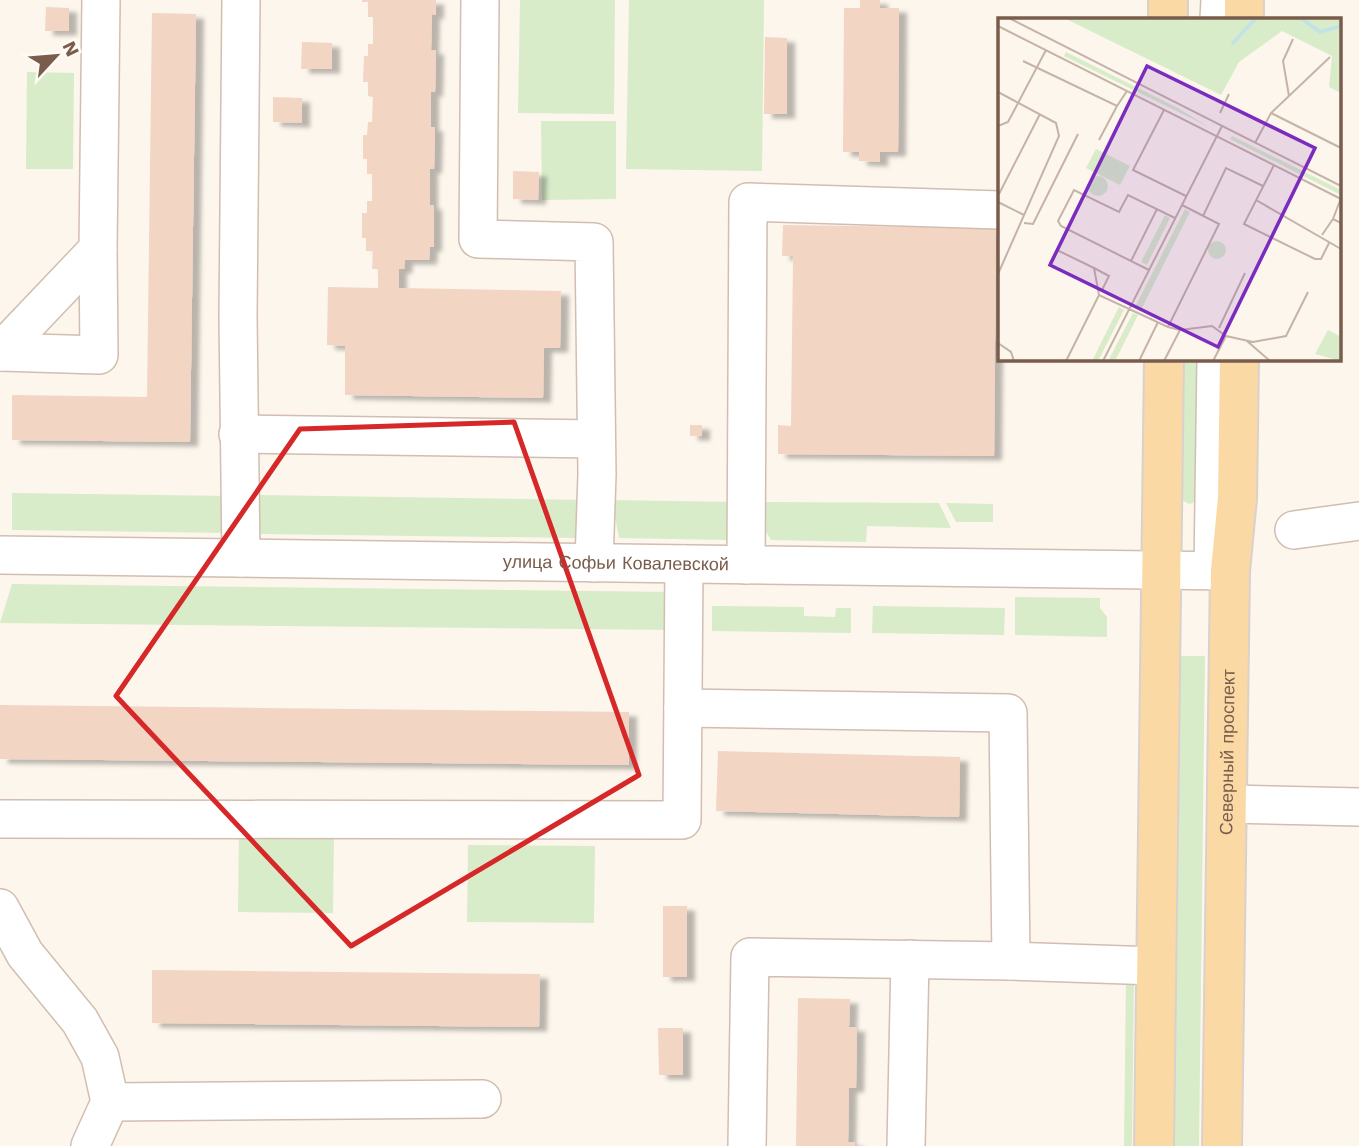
<svg xmlns="http://www.w3.org/2000/svg" width="1359" height="1146" viewBox="0 0 1359 1146" font-family="'Work Sans',sans-serif">
	<style>
		.green { fill: #d8ecc9 }
		.building { fill: #f3d5c3; filter: url(#shadow) }
		.lines { fill: none; stroke-linecap: round; stroke-linejoin: round }
		.minor-casing { stroke: #d1beb0; stroke-width: 40 }
		.major-casing { stroke: #dad1cd; stroke-width: 42 }
		.minor { stroke: #fff; stroke-width: 37 }
		.major { stroke: #fbd9a5; stroke-width: 38 }
		.marked { fill: none; stroke: #d62828; stroke-width: 5; stroke-linejoin: round }
		.labels { text-anchor: middle; stroke-width: 7; stroke-linejoin: round; paint-order: stroke }
		.street-label { font-size: 18px; fill: #7a5c4d; stroke: #fffaf3 }
		.inset-river { fill: none; stroke: #bfe3e8; stroke-width: 3.5 }
		.inset-road { fill: none; stroke: #c5b3a7; stroke-width: 2 }
		.view { fill: #7b2cbf; fill-opacity: 0.15; stroke: #7b2cbf; stroke-width: 3.5 }
		.inset-edge { fill: none; stroke: #7a5c4d; stroke-width: 3.5 }
	</style>
	<defs>
		<filter id="shadow"><feDropShadow dx="8" dy="4.5" stdDeviation="2" flood-color="#0004"/></filter>
	</defs>
	<rect width="100%" height="100%" fill="#fdf6ec"/>
	<g class="green">
		<path d="M520 0H615L614 114 518 113Z"/>
		<path d="M629 0H764L762 171 626 169Z"/>
		<path d="M27 72 74 73 73 169H26Z"/>
		<path d="M616 121V199L542 200 541 121Z"/>
		<path d="M1183 359H1199L1197 376V496L1193 503 1189 504 1182 500 1181 495Z"/>
		<path d="M12 493 232 496V533L12 530Z"/>
		<path d="M260 495 587 500 580 538 260 534Z"/>
		<path d="M612 500 735 502 728 540 619 538Z"/>
		<path d="M765 502 939 503 951 528 867 526 866 542 771 540 766 532Z"/>
		<path d="M946 503 993 504V522H956Z"/>
		<path d="M12 584 673 592V630L0 623Z"/>
		<path d="M1015 597 1100 598V608L1107 617V637L1015 635Z"/>
		<path d="M712 606 804 607V616L835 617 836 608H851V633L712 631Z"/>
		<path d="M873 606 1005 608 1004 635 872 633Z"/>
		<path d="M1180 656H1205L1199 1146H1173Z"/>
		<path d="M239 832 334 833 333 913 238 912Z"/>
		<path d="M468 845 595 846 594 923 467 922Z"/>
		<path d="M1126 978H1134L1132 1146H1124Z"/>
	</g>
	<g class="building">
		<path d="M362 0H436V15L432 14 431 50H436L435 92H431V127H435L434 169H430V205H434V247H430L429 260H405L404 269H399V288L561 291 560 348H544L543 398 345 395V346L327 345 328 287 378 288V269H372L373 251H366V238H362V213H367V201H372V174H367V159H363V135H367L368 122H372L373 97 368 96V82H363L364 56H368V44H373V17H368V2H362Z"/>
		<path d="M860 0H880V8H899L898 152H880V162L859 161V152H843L844 8H860Z"/>
		<path d="M46 7 69 8V31H45Z"/>
		<path d="M152 13 196 14 190 442 12 440V395L147 397Z"/>
		<path d="M765 37 787 38V114H764Z"/>
		<path d="M302 42 332 43V69H301Z"/>
		<path d="M273 97 302 98V123L273 122Z"/>
		<path d="M513 171 539 172 538 200 513 199Z"/>
		<path d="M783 225 996 228 994 456 778 454V425L791 426 793 256H782Z"/>
		<rect x="690" y="425" width="12" height="11"/>
		<path d="M0 705 629 712V765L0 759Z"/>
		<path d="M718 751 960 757 959 817 716 811Z"/>
		<rect x="663" y="906" width="24" height="71"/>
		<path d="M152 970 540 974 539 1027 152 1023Z"/>
		<path d="M798 998 850 999 849 1027H857L856 1088H849L848 1142H855V1146H796Z"/>
		<path d="M658 1028H683V1075H659Z"/>
	</g>
	<g class="lines">
		<defs>
			<g id="minor">
				<path d="M480 0 478 239 594 242 597 474 594 563"/>
				<path d="M1219 19 1220 0"/>
				<path d="M0 352 98 249 101 0"/>
				<path d="M0 352 99 355 98 249"/>
				<path d="M238 434 596 439"/>
				<path d="M1294 530 1359 521"/>
				<path id="s1" d="M0 555 1230 571"/>
				<path d="M241 558 238 316 241 0"/>
				<path d="M746 565 748 202 1000 210"/>
				<path d="M1213 570 1216 359"/>
				<path d="M683 708 1008 713 1011 961"/>
				<path d="M1228 804 1359 807"/>
				<path d="M0 819 682 820 684 564"/>
				<path d="M0 908 25 954 80 1021 100 1057 110 1102 90 1146"/>
				<path d="M110 1102 482 1099"/>
				<path d="M747 1146 750 957 1011 961 1156 966"/>
				<path d="M906 1146 910 959"/>
			</g>
			<g id="major">
				<path d="M1168 19V0"/>
				<path d="M1244 19V0"/>
				<path d="M1154 1146 1164 359"/>
				<path id="s2" d="M1222 1146 1230 571 1237 498 1239 359"/>
			</g>
		</defs>
		<use href="#minor" class="minor-casing"/>
		<use href="#major" class="major-casing"/>
		<use href="#minor" class="minor"/>
		<use href="#major" class="major"/>
	</g>
	<path class="marked" d="M514 422 639 775 351 946 116 696 300 429Z"/>
	<g class="labels">
		<g class="street-label">
			<text dy="6" stroke="none"><textPath href="#s1" startOffset="616">улица Софьи Ковалевской</textPath></text>
			<text dy="6" stroke="none"><textPath href="#s2" startOffset="394">Северный проспект</textPath></text>
		</g>
	</g>
	<g transform="translate(998 18)">
		<rect width="343" height="343" fill="#fdf6ec"/>
		<path d="M66 0H343V75L331 69 334 38 284 13 241 44 223 77ZM68 34 180 90 211 109 66 38ZM234 118 343 172V177L232 121ZM98 131 132 148 122 167 88 150ZM90 168a10 10 0 1 1 20 0a10 10 0 1 1-20 0ZM187 191 192 194 143 292 138 287ZM167 197 172 200 149 247 143 244ZM210 232a9 9 0 1 1 18 0a9 9 0 1 1-18 0ZM121 289 126 292 100 343H94ZM135 295 140 297 117 343H110ZM330 312 343 319V343L317 336Z" fill="#d8ecc9"/>
		<path class="inset-river" d="M303 0 322 14 343 8M234 26 258 0"/>
		<path class="inset-road" d="M11 0 343 168M0 8 343 181M25 43 119 88 129 73M0 74 58 105 61 118 0 256M291 78 285 43 295 21M166 92 135 152 188 178M222 95 231 76M273 95 343 130M0 108 10 104 48 32M101 122 119 88M257 125 273 95 332 39M276 147 246 206 317 241H323L331 225M1 176 42 96M258 182 343 231M0 184 26 197M205 198 228 150 265 168M335 201 343 180M26 205 35 206 80 116M324 217 335 201 343 205M133 243 159 191M52 245 59 232 96 250 101 277M96 250 111 258 104 272M151 252 63 208 60 203 76 172 121 194 130 177 177 200M170 309 221 206 184 187M221 310 247 255M249 323 272 343M0 325 13 334 16 343M68 343 101 277 170 309 182 312 214 308 228 318 255 324 288 318 310 274M105 343 224 108M141 343 160 304M166 343 182 312M215 343 228 318"/>
		<path class="view" d="M149 48 317 130 220 329 52 247Z"/>
		<rect width="343" height="343" class="inset-edge"/>
	</g>
	<g transform="translate(56 56) rotate(64)" stroke="#fffaf3" stroke-width="5" paint-order="stroke">
	<path d="M0-5L12 26L0 18L-12 26Z" fill="#7a5c4d"/>
	<text y="-10" font-size="19" font-weight="bold" text-anchor="middle" fill="#7a5c4d">N</text>
	</g>
</svg>
